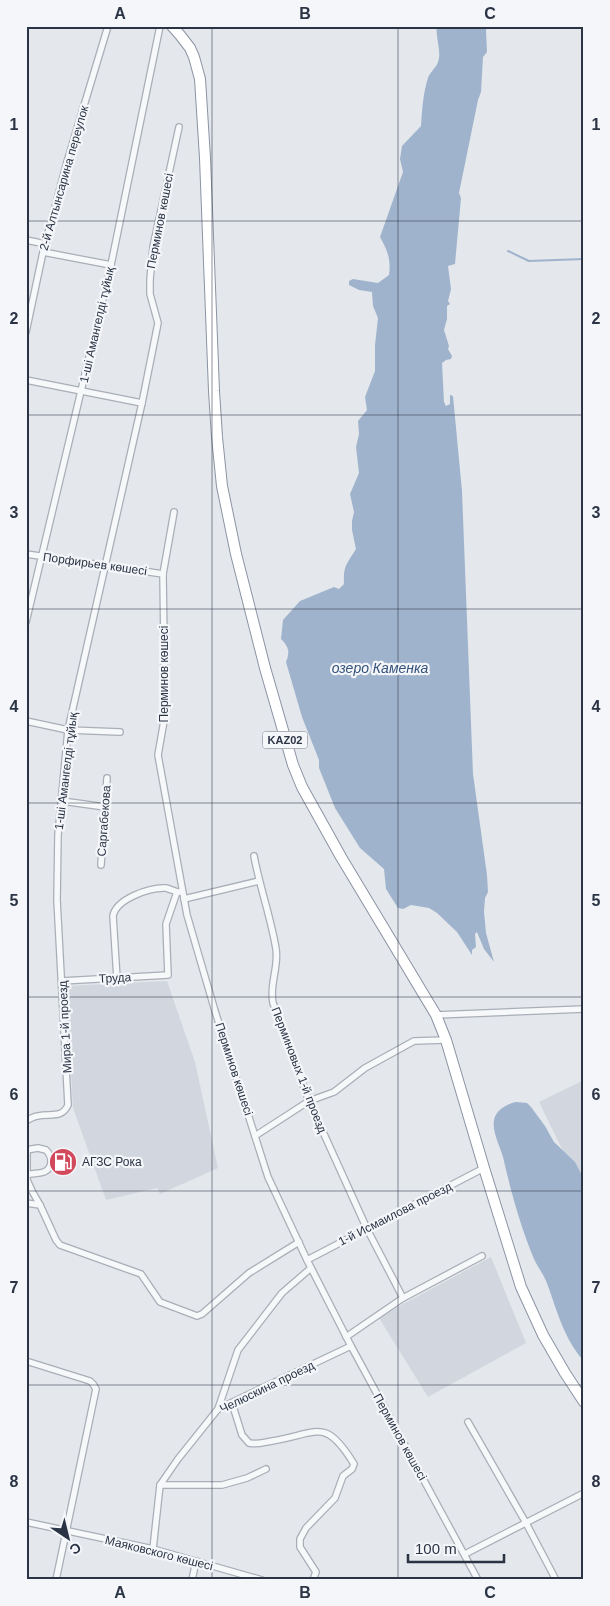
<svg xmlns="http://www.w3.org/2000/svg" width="610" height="1606" viewBox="0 0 610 1606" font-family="Helvetica,sans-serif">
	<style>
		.built { fill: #d2d6de }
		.water { fill: #9fb4cc }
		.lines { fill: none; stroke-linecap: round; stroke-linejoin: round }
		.stream { stroke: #9fb4cc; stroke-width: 2 }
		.minor-casing { stroke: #a9aeb7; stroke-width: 8 }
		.trunk-casing { stroke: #8b94a3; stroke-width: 12 }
		.minor { stroke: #f7f8fa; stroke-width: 5.5 }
		.trunk { stroke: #fff; stroke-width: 10 }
		.grid { fill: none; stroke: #2b3445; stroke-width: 1; stroke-opacity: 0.55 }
		.labels { text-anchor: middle; stroke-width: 4.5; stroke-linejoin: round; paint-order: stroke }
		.shield { fill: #f4f6f9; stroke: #676e7b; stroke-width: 1 }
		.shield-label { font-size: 11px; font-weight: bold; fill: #2b3445 }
		.street-label { font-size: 12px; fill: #2b3445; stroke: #f4f6f9 }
		.poi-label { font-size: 12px; fill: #2b3445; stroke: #f4f6f9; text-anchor: start }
		.water-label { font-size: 14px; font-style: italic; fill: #34527a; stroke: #f4f6f9 }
		.neatline { fill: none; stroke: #2b3445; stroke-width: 2 }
		.grid-label { font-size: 16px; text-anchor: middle; font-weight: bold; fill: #2b3445 }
	</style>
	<rect width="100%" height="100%" fill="#e4e7ec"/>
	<g class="built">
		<path d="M167 981 195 1062 218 1168 160 1194 157 1188 106 1200 73 1108 66 986Z"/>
		<path d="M584 1080V1194L539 1102Z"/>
		<path d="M491 1257 526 1343 428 1397 379 1318 405 1303Z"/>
	</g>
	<g class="water">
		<path d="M437 26H489L486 30 487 52 483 57 481 92 478 100 459 193 461 198 455 264 448 266 451 289 448 301 450 304 447 306V319L444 330 449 346 448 349 452 356 451 359 446 360 442 363 444 402 446 406 450 404V395L453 396 462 491 473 774 487 875 488 892 485 898 484 912 486 933 494 962 484 949 477 932 475 934 476 947 472 950V955L457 932 437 913 429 908 411 905 403 909 398 908 386 889 384 869 360 848 335 808 319 768V760L302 717 286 662C290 652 289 647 281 639L283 620 300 601 334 587 339 589 344 584C343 565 347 564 356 549L352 530V521L354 512 350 494 359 473 356 447 359 434 358 421 367 410 365 397 375 371V345L378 318 373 306 372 292 359 290 349 285V281L353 279 378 283 389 275C391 260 388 251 380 237L403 172 400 159 402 146 421 126C422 111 423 93 428 78 430 72 436 68 438 62 442 51 435 37 437 26Z"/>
		<path d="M516 1102 527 1103 531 1107 545 1126 554 1142 575 1162 584 1179V1361C565 1341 557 1311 548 1286 545 1276 538 1268 534 1259 520 1225 511 1192 503 1157 500 1146 492 1132 494 1120 496 1110 507 1104 516 1102Z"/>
	</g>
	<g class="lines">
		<path class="stream" d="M508 251 529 261 584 259"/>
		<defs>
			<g id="minor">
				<path d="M26 240 46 244"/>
				<path d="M43 252 111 265"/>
				<path d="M26 332 43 252 67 162 108 26"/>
				<path d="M26 380 142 403"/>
				<path d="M174 512 163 574 165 715 158 755 187 915 215 1011 268 1177 307 1260 351 1346 478 1580"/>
				<path d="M26 554 163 574"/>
				<path d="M26 622 111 265 160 26"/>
				<path d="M26 721 68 730 120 732"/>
				<path d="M62 801 105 807"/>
				<path d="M254 856C260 888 271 918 276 949 279 967 269 985 273 1003L309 1101 367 1229 403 1298"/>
				<path d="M101 865 107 778"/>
				<path d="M184 899 259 881"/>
				<path d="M117 979 113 916C116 899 150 887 166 888 170 889 174 891 177 892"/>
				<path d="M62 981 168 975 166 924 177 892H182"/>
				<path d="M436 1015 584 1009"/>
				<path d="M26 1121C30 1119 34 1116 38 1116 50 1113 62 1119 68 1105L57 900 58 835 68 730 142 403 158 323 150 294V280L153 247 179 127"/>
				<path d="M255 1136 309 1101 334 1092 365 1068 414 1041 446 1040"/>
				<path d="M26 1150 38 1148 46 1150C52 1156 54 1167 44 1172 38 1174 32 1173 26 1175"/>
				<path d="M27 1150V1180L32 1191 40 1205"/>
				<path d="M26 1203 40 1205 56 1240 60 1245 141 1274 160 1302 197 1316 202 1314 249 1273 299 1242"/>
				<path d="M307 1260 484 1168"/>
				<path d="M346 1337 403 1298 482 1256"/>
				<path d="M26 1361 90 1381 93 1384 96 1389 56 1580"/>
				<path d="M232 1403 242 1435 249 1443C257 1445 265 1442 272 1441 319 1433 325 1417 354 1464L352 1469 343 1476 335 1498 306 1528 300 1539V1547L316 1572 313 1580"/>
				<path d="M218 1409 238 1350 282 1293 311 1268"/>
				<path d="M468 1422 526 1523 556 1580"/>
				<path d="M160 1485H222L247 1478 266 1469"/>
				<path d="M26 1522 153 1549 262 1580"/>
				<path d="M153 1549 160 1485 178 1459 218 1409 351 1346"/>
				<path d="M465 1554 584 1493"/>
				<path d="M192 1580 196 1561"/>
			</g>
			<path id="trunk" d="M172 26 180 35 190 48 194 57 200 79 205 158 214 391 217 437 222 486 236 554 265 668 293 765 302 787 341 857 436 1015 446 1040 484 1168 521 1287 543 1335 565 1373 584 1402"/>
		</defs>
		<use href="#minor" class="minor-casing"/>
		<use href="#trunk" class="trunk-casing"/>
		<use href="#minor" class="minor"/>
		<use href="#trunk" class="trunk"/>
	</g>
	<path class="grid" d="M212 26V1580M398 26V1580M26 221H584M26 415H584M26 609H584M26 803H584M26 997H584M26 1191H584M26 1385H584"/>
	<defs>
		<symbol id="fuel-disc" viewBox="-11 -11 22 22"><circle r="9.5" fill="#d1495b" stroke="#f4f6f9"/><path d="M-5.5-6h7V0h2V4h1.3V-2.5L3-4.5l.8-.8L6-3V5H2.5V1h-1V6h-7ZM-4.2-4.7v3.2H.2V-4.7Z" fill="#fff"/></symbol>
	</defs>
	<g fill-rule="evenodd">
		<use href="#fuel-disc" x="47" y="1146" width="32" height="32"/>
	</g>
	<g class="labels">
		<rect class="shield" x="262.5" y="731.5" width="45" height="17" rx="4"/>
		<g class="shield-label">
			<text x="285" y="744">KAZ02</text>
		</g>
		<g class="street-label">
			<text transform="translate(64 178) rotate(-74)" y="4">2-й Алтынсарина переулок</text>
			<text transform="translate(160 221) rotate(-79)" y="4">Перминов көшесі</text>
			<text transform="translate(97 325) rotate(-77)" y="4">1-ші Амангелді тұйық</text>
			<text transform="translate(95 564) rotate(8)" y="4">Порфирьев көшесі</text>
			<text transform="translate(164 674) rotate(-90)" y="4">Перминов көшесі</text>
			<text transform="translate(66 771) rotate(-83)" y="4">1-ші Амангелді тұйық</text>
			<text transform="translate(104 821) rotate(-86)" y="4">Саргабекова</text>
			<text transform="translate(115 978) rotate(-3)" y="4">Труда</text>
			<text transform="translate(65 1027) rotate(-93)" y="4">Мира 1-й проезд</text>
			<text transform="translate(234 1069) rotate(72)" y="4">Перминов көшесі</text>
			<text transform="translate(299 1070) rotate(69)" y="4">Перминовых 1-й проезд</text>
			<text transform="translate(395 1214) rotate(-27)" y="4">1-й Исмаилова проезд</text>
			<text transform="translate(267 1387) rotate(-26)" y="4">Челюскина проезд</text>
			<text transform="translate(400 1437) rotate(61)" y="4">Перминов көшесі</text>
			<text transform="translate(159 1553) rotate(14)" y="4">Маяковского көшесі</text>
		</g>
		<g class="poi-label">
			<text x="82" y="1166">АГЗС Рока</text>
		</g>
		<g class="water-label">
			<text x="380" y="673">озеро Каменка</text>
		</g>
	</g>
	<rect width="610" height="1606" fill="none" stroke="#f4f6f9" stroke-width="55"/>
	<g transform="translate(68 1538) rotate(145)" stroke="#f4f6f9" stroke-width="4" paint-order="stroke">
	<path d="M0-4L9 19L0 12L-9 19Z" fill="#2b3445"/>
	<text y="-8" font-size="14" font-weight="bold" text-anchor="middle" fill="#2b3445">С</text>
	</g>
	<path d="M408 1554v8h96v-8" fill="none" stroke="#2b3445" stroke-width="2.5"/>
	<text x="415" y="1554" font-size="15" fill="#2b3445" stroke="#f4f6f9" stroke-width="4" paint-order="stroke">100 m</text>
	<rect x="28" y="28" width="554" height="1550" class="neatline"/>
	<g class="grid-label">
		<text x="120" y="19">A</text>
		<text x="305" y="19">B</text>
		<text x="490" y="19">C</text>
		<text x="14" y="130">1</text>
		<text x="596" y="130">1</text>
		<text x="14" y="324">2</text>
		<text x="596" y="324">2</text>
		<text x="14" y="518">3</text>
		<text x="596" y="518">3</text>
		<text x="14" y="712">4</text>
		<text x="596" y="712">4</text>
		<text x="14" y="906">5</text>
		<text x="596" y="906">5</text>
		<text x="14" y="1100">6</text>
		<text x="596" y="1100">6</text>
		<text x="14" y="1293">7</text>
		<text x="596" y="1293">7</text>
		<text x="14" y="1487">8</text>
		<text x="596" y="1487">8</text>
		<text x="120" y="1598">A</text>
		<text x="305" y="1598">B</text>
		<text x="490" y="1598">C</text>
	</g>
</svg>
